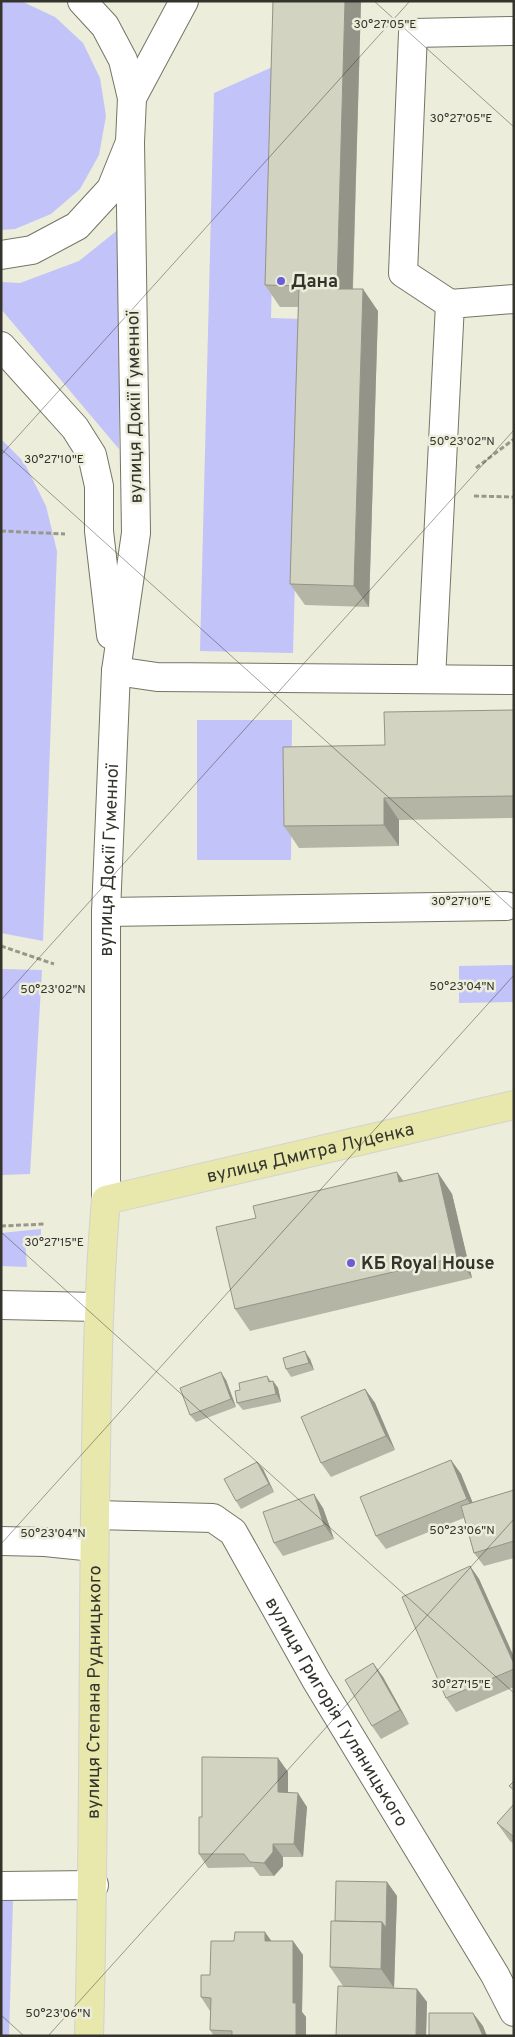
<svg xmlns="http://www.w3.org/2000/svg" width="515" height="2037" viewBox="0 0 515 2037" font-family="Overpass,sans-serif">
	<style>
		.green { fill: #c2c3f8 }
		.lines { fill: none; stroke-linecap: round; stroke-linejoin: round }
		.minor-casing { stroke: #747565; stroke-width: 30 }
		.major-casing { stroke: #d2d2d1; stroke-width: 30 }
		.path { stroke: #97988a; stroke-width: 3; stroke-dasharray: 5 2.5; stroke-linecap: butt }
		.minor { stroke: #fff; stroke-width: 28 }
		.major { stroke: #e8e7ac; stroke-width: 28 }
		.wall { fill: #b5b5a6 }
		.shaded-wall { fill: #939487 }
		.building { fill: #d2d3c1; stroke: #939487 }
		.ticks { fill: none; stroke: #34342d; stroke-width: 1; stroke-opacity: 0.45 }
		.poi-dot { fill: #6a5dd7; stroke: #ecedda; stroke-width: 2 }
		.labels { text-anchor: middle; stroke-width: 5; stroke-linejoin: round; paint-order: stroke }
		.poi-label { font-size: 18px; font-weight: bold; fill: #34342d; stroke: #ecedda; text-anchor: start }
		.street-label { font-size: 18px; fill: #34342d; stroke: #ecedda }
		.ticks-label { font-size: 12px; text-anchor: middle; fill: #34342d; stroke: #ecedda; stroke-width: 5; stroke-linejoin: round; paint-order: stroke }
	</style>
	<rect width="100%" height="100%" fill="#ecedda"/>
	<g class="green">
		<path d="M1 1H21L55 17 83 43 100 78 106 116 99 155 80 189 51 214 15 229 1 230Z"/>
		<path d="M277 65 271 318 302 319 293 653 200 651 214 93Z"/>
		<path d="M119 229V449L1 309V282L20 283 79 261Z"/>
		<path d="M1 439 24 462 46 506 57 551 43 941 1 933Z"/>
		<path d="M197 720H292L291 860H197Z"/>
		<path d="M514 965V1002L459 1003V966Z"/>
		<path d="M1 969 42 970 30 1174 1 1175Z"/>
		<path d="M41 1229V1239L25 1241 27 1267 1 1266V1233Z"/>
		<path d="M13 1900 9 2036H1V1901Z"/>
	</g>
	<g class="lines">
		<defs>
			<g id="minor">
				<path d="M132 98 184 1"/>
				<path d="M1 255 32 250 77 226 111 189 130 142 132 98 123 60 105 26 82 1"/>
				<path d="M450 304 403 273 413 33 514 31"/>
				<path d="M1 346 75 428 92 455 99 486V531L111 635"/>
				<path d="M116 671 157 677 514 680"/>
				<path d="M431 679 450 304 514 299"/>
				<path d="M106 912 506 906"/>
				<path id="s1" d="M106 1200V912L116 671 136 533 130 142"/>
				<path d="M1 1305 98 1307"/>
				<path id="s2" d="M95 1515 213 1518 233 1532 316 1680 495 1975 514 2012"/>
				<path d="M1 1541 45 1542 94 1547"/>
				<path d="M1 1886 94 1885"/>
			</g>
			<g id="major">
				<path id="s3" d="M89 2036C94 1861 93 1686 95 1510 97 1406 97 1303 106 1200L514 1105"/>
			</g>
		</defs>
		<use href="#minor" class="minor-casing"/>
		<use href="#major" class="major-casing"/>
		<g class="path">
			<path d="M476 468 514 439"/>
			<path d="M474 496 514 497"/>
			<path d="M1 531 65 534"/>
			<path d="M1 946 54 964"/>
			<path d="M1 1226 46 1224"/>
		</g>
		<use href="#minor" class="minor"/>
		<use href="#major" class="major"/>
	</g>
	<g class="wall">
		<path d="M273 1H361L353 289 378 311 369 607 305 605 290 584 298 307H280L265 285Z"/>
		<path d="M514 710V818L399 820V846L299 848 284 826 385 745Z"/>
		<path d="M438 1173 452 1194 472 1278 250 1331 235 1309 256 1218Z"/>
		<path d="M310 1359 314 1370 291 1377 286 1369Z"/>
		<path d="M267 1376 271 1381H273L278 1388 281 1402 243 1410 237 1403 240 1390Z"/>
		<path d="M226 1380 236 1407 196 1422 190 1415Z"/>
		<path d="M365 1389 375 1403 395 1450 331 1477 321 1463Z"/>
		<path d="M451 1460 461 1474 472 1503 514 1490V1558L484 1566 474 1553 464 1518 386 1549 376 1536Z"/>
		<path d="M263 1469 274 1492 241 1509 236 1501Z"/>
		<path d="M323 1508 334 1539 283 1556 274 1543Z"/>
		<path d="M470 1566 479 1579 514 1657V1687L456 1712 446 1698Z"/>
		<path d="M373 1663 383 1677 409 1724 381 1739 372 1726Z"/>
		<path d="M278 1758 288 1772V1792L307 1807 303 1857H283V1866L274 1876H260L253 1867 208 1868 199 1854 202 1817Z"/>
		<path d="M514 1804V1844L510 1841 497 1823Z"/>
		<path d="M387 1882 397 1896 394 1988 417 1989 427 2002 426 2036H336L343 1986 330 1967 335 1921Z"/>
		<path d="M271 1941H293L303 1955 302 2012 306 2017V2036H214L210 2030V2011L201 1997 210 1975Z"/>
	</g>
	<g class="shaded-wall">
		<path d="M345 1H361L352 310 337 289Z"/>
		<path d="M363 289 378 311 369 607 354 586Z"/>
		<path d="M384 798 399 820V846L384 825Z"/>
		<path d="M397 1172 412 1193 399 1182Z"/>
		<path d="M438 1173 452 1194 472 1278 457 1257Z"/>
		<path d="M305 1351 310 1359 314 1370 309 1363Z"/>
		<path d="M221 1372 226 1380 236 1407 231 1399Z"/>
		<path d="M273 1381 278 1388 281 1402 276 1394Z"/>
		<path d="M365 1389 375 1403 395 1450 386 1436Z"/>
		<path d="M451 1460 461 1474 477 1513 467 1499Z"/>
		<path d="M257 1462 263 1469 274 1492 269 1484Z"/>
		<path d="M314 1494 323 1508 334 1539 324 1525Z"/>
		<path d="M470 1566 479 1579 514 1657V1664Z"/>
		<path d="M373 1663 383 1677 409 1724 400 1710Z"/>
		<path d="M278 1758 288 1772V1805L278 1792Z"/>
		<path d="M298 1793 307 1807 303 1857 294 1844Z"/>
		<path d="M273 1844 283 1857V1866L274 1876 264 1863Z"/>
		<path d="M387 1882 397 1896 394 1988 381 1969 382 1922Z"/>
		<path d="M265 1932 275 1946 265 1941Z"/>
		<path d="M293 1941 303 1955 302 2012 306 2017V2036H296L293 2003Z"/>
		<path d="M417 1989 427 2002 426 2036H416Z"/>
		<path d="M473 2013 483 2026 487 2036H483Z"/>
	</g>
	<g class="building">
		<path d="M273 1H345L337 289H363L354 586 290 584 299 286 265 285Z"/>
		<path d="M514 710V796L384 798V825L284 826 283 747 385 745 384 712Z"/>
		<path d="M397 1172 399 1182 438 1173 457 1257 235 1309 216 1227 256 1218 253 1206Z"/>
		<path d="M305 1351 309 1363 286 1369 283 1358Z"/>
		<path d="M221 1372 231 1399 190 1415 180 1388Z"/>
		<path d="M267 1376 269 1382 273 1381 276 1394 237 1403 235 1391 240 1390 239 1383Z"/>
		<path d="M365 1389 386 1436 321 1463 301 1417Z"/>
		<path d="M451 1460 467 1499 376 1536 360 1497Z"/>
		<path d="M257 1462 269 1484 236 1501 224 1479Z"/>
		<path d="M514 1490V1541L474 1553 461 1506Z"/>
		<path d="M314 1494 324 1525 274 1543 263 1512Z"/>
		<path d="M470 1566 514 1664V1669L446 1698 402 1597Z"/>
		<path d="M373 1663 400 1710 372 1726 345 1680Z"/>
		<path d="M202 1757 278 1758V1792L298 1793 294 1844H273V1852L264 1863 250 1862 244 1854H199V1817H202Z"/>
		<path d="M514 1781V1790L509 1786Z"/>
		<path d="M514 1804V1837L497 1823Z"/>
		<path d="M336 1881 387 1882 386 1928 382 1922 335 1921Z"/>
		<path d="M331 1921 382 1922 381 1969 330 1967Z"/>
		<path d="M235 1932H265V1941H293V2003H296V2036H232V2031L210 2030 211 1998 201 1997V1975H210L211 1941H234Z"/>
		<path d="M338 1986 417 1989 416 2036H336Z"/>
		<path d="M429 2013H473L483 2036H429Z"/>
	</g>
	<path class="ticks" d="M374 1 514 127M1 449 514 910M1 455 410 1M1 1000 514 430M1 1232 514 1693M1 1544 514 975M1 2015 24 2036M48 2036 514 1519"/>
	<g class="poi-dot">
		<circle cx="281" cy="281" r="5"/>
		<circle cx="351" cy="1263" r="5"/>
	</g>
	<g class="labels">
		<g class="poi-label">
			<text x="291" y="287">Дана</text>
			<text x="361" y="1269">КБ Royal House</text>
		</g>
		<g class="street-label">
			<text transform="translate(134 407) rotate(-91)" y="6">вулиця Докії Гуменної</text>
			<text dy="6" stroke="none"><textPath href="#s1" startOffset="340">вулиця Докії Гуменної</textPath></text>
			<text dy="6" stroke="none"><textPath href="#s3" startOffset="1046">вулиця Дмитра Луценка</textPath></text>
			<text dy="6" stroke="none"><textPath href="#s3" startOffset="344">вулиця Степана Рудницького</textPath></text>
			<text dy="6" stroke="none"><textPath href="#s2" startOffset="350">вулиця Григорія Гуляницького</textPath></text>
		</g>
	</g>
	<g class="ticks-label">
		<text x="385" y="28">30°27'05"E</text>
		<text x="461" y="122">30°27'05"E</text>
		<text x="462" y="445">50°23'02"N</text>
		<text x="54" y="463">30°27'10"E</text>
		<text x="461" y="905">30°27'10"E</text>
		<text x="462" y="990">50°23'04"N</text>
		<text x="53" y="993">50°23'02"N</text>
		<text x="54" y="1246">30°27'15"E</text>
		<text x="462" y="1534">50°23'06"N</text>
		<text x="53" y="1537">50°23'04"N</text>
		<text x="461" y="1688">30°27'15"E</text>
		<text x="58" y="2017">50°23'06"N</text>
	</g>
	<rect width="515" height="2037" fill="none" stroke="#34342d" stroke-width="5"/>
</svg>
